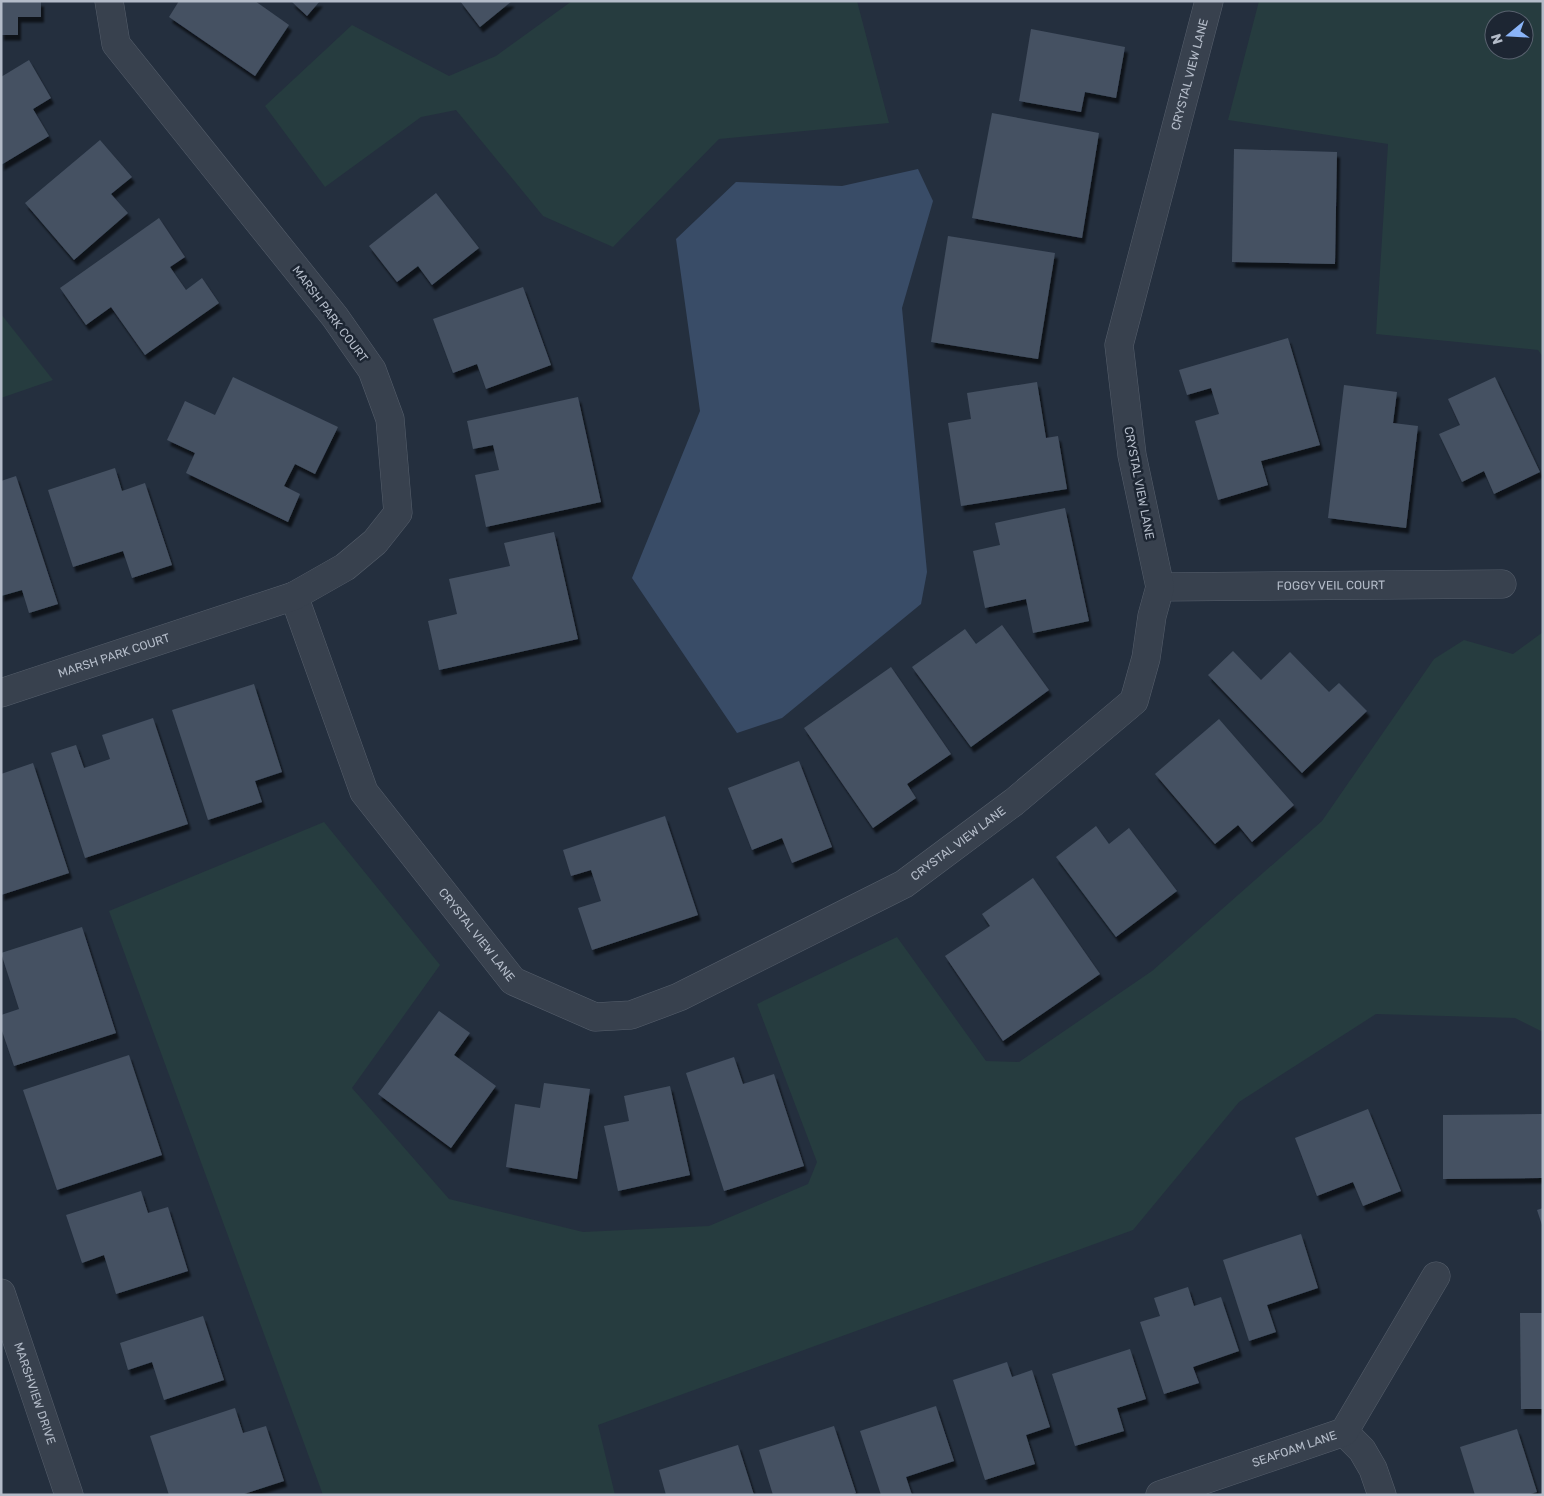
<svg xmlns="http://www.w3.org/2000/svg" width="1544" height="1496" viewBox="0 0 1544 1496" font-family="Rubik,sans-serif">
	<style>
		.green { fill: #263c3f; fill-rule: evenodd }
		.water { fill: #394c67 }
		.building { fill: #455162; filter: url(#shadow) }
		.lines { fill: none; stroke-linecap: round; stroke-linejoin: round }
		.minor-casing { stroke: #565f6c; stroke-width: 29 }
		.minor { stroke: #38414e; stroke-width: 28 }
		.labels { text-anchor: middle; stroke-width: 5; stroke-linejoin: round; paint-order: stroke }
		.street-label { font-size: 12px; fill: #b4bcc9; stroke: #1d2633 }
	</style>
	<defs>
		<filter id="shadow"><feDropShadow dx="3" dy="5.5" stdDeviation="1" flood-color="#0009"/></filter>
	</defs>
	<rect width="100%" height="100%" fill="#242f3e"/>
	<g class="green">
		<path d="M572 1H857L889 123 719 139 613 247 543 216 456 110 421 117 325 187 265 106 352 25 449 76 496 56Z"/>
		<path d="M1259 1H1543V357L1538 350 1376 334 1388 144 1228 120ZM1494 20H1524V50H1494Z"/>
		<path d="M1 314 53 380 1 398Z"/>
		<path d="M1543 632V1032L1515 1018 1376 1014 1239 1102 1133 1230 598 1425 615 1495H323L109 911 324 822 440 965 352 1088 449 1199 583 1232 709 1226 808 1184 817 1162 757 1004 897 937 986 1061 1019 1062 1152 971 1322 821 1434 659 1464 640 1513 654Z"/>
	</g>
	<path class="water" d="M918 169 933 201 902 308 927 572 921 604 782 718 737 733 632 578 700 411 676 239 736 182 842 186Z"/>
	<g class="building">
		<path d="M1 1H41V17H18V35H1Z"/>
		<path d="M179 1H255L289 25 255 76 169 17Z"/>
		<path d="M291 1H320L307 16Z"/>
		<path d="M460 1H512L480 27Z"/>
		<path d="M1031 29 1125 47 1116 98 1085 92 1081 112 1019 101Z"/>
		<path d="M29 60 51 98 33 109 49 136 1 165V77Z"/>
		<path d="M992 113 1099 133 1082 238 972 218Z"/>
		<path d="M100 140 132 177 111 194 128 213 74 260 25 203Z"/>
		<path d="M1234 149 1337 152 1335 264 1232 262Z"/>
		<path d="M436 193 479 248 432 285 418 266 397 282 369 246Z"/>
		<path d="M159 218 185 257 170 267 186 290 202 278 219 303 145 355 111 307 86 325 60 288Z"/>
		<path d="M948 236 1055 253 1038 359 931 342Z"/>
		<path d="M523 287 551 365 486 389 477 364 453 373 433 319Z"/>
		<path d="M1288 338 1320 445 1261 461 1268 485 1218 500 1195 421 1219 414 1211 388 1187 395 1179 370Z"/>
		<path d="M233 377 338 427 315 474 295 464 284 486 300 494 288 522 186 473 195 453 167 440 185 401 215 415Z"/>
		<path d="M1495 377 1540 472 1494 494 1484 471 1462 482 1439 434 1460 425 1448 399Z"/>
		<path d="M1037 382 1046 438 1058 436 1067 489 961 506 948 423 971 419 967 393Z"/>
		<path d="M1344 385 1397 392 1393 423 1418 426 1406 528 1328 518Z"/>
		<path d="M578 397 601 502 486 527 475 475 499 470 493 445 473 449 467 421Z"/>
		<path d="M115 468 122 491 145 483 172 565 132 578 123 551 73 567 48 490Z"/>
		<path d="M16 476 58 604 29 613 22 590 1 596V481Z"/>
		<path d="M1065 508 1089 621 1033 633 1026 599 985 608 973 551 1000 545 995 523Z"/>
		<path d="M554 532 578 639 439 670 428 621 457 614 449 579 510 566 504 543Z"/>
		<path d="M1002 625 1049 690 971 747 912 667 965 629 976 644Z"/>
		<path d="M1233 651 1261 680 1290 652 1329 692 1339 683 1367 711 1302 773 1208 675Z"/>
		<path d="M891 667 951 754 907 784 916 798 873 828 804 728Z"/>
		<path d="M254 684 282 772 255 781 262 802 208 820 172 710Z"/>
		<path d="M153 718 188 824 85 858 51 753 76 745 84 768 110 759 102 735Z"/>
		<path d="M1219 719 1294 805 1252 842 1238 825 1215 844 1155 774Z"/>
		<path d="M799 761 832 847 792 863 782 838 752 850 728 788Z"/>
		<path d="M33 763 69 873 1 895V774Z"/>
		<path d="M665 816 698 915 592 950 578 908 601 901 591 870 571 876 563 850Z"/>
		<path d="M1096 826 1109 844 1129 828 1177 891 1116 937 1056 857Z"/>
		<path d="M1033 878 1100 974 1003 1041 945 956 990 926 982 914Z"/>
		<path d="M82 927 116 1033 14 1066 1 1028V1015L19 1009 1 953Z"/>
		<path d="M439 1011 470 1033 454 1055 496 1086 451 1148 378 1094Z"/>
		<path d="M129 1055 162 1155 57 1190 23 1090Z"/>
		<path d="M734 1057 743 1084 774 1074 804 1166 724 1191 686 1073Z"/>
		<path d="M544 1083 590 1089 577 1179 506 1167 515 1104 540 1108Z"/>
		<path d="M670 1086 690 1175 618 1191 604 1126 629 1121 624 1096Z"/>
		<path d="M1368 1109 1401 1191 1363 1206 1353 1182 1317 1196 1295 1138Z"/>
		<path d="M1542 1114V1178L1443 1179V1115Z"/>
		<path d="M141 1191 148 1213 168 1207 188 1271 116 1294 104 1255 82 1263 66 1215Z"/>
		<path d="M1543 1208V1225H1542L1537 1210Z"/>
		<path d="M1301 1234 1318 1288 1267 1305 1276 1332 1249 1341 1223 1260Z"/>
		<path d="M1188 1287 1194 1306 1221 1297 1239 1351 1193 1367 1199 1383 1164 1394 1140 1322 1160 1316 1154 1298Z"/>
		<path d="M1520 1313H1543V1409H1521Z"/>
		<path d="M203 1316 224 1380 164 1400 152 1362 128 1370 120 1343Z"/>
		<path d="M1130 1349 1146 1399 1117 1408 1124 1431 1075 1446 1052 1374Z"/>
		<path d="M1007 1362 1012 1377 1032 1370 1050 1427 1026 1435 1035 1464 985 1480 953 1380Z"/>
		<path d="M936 1406 954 1461 906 1477 912 1495H881L860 1431Z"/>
		<path d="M235 1408 243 1433 266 1426 284 1481 241 1495H169L150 1436Z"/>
		<path d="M834 1426 856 1493 851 1495H773L759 1450Z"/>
		<path d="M1517 1429 1537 1492 1527 1495H1475L1460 1447Z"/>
		<path d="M738 1445 754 1495H666L659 1470Z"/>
	</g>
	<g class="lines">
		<defs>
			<g id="minor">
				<path id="s1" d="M1160 587 1502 584"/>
				<path id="s2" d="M294 596 364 792 513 981 595 1017 631 1015 679 997 904 884 1014 802 1134 701 1146 658 1152 616 1160 587 1132 455 1119 345 1209 1"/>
				<path id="s3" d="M1 693 294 596 345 567 375 542 398 513 390 419 372 370 335 317 116 44 109 1"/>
				<path id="s4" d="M1 1293 69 1495"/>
				<path d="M1344 1432 1362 1450 1373 1469 1382 1495"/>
				<path id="s5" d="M1160 1495 1344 1432 1436 1276"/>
			</g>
		</defs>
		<use href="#minor" class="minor-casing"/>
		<use href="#minor" class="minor"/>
	</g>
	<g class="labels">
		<g class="street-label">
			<text dy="4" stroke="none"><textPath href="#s2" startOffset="1814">CRYSTAL VIEW LANE</textPath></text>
			<text transform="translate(330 314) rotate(53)" y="4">MARSH PARK COURT</text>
			<text transform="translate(1139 483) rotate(79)" y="4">CRYSTAL VIEW LANE</text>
			<text dy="4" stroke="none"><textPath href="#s1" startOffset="171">FOGGY VEIL COURT</textPath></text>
			<text dy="4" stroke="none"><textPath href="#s3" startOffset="119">MARSH PARK COURT</textPath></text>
			<text dy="4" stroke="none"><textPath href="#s2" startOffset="945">CRYSTAL VIEW LANE</textPath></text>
			<text dy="4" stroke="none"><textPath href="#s2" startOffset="390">CRYSTAL VIEW LANE</textPath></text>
			<text dy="4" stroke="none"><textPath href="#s4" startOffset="106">MARSHVIEW DRIVE</textPath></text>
			<text dy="4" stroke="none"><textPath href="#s5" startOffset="142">SEAFOAM LANE</textPath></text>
		</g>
	</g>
	<rect width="1544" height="1496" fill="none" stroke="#b4bcc9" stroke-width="5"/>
	<g transform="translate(1509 35) rotate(252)"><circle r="24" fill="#1d2633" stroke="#59626f"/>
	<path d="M0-4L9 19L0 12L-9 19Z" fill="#8ab4f8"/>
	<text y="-8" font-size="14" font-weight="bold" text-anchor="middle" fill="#b4bcc9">N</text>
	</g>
</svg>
